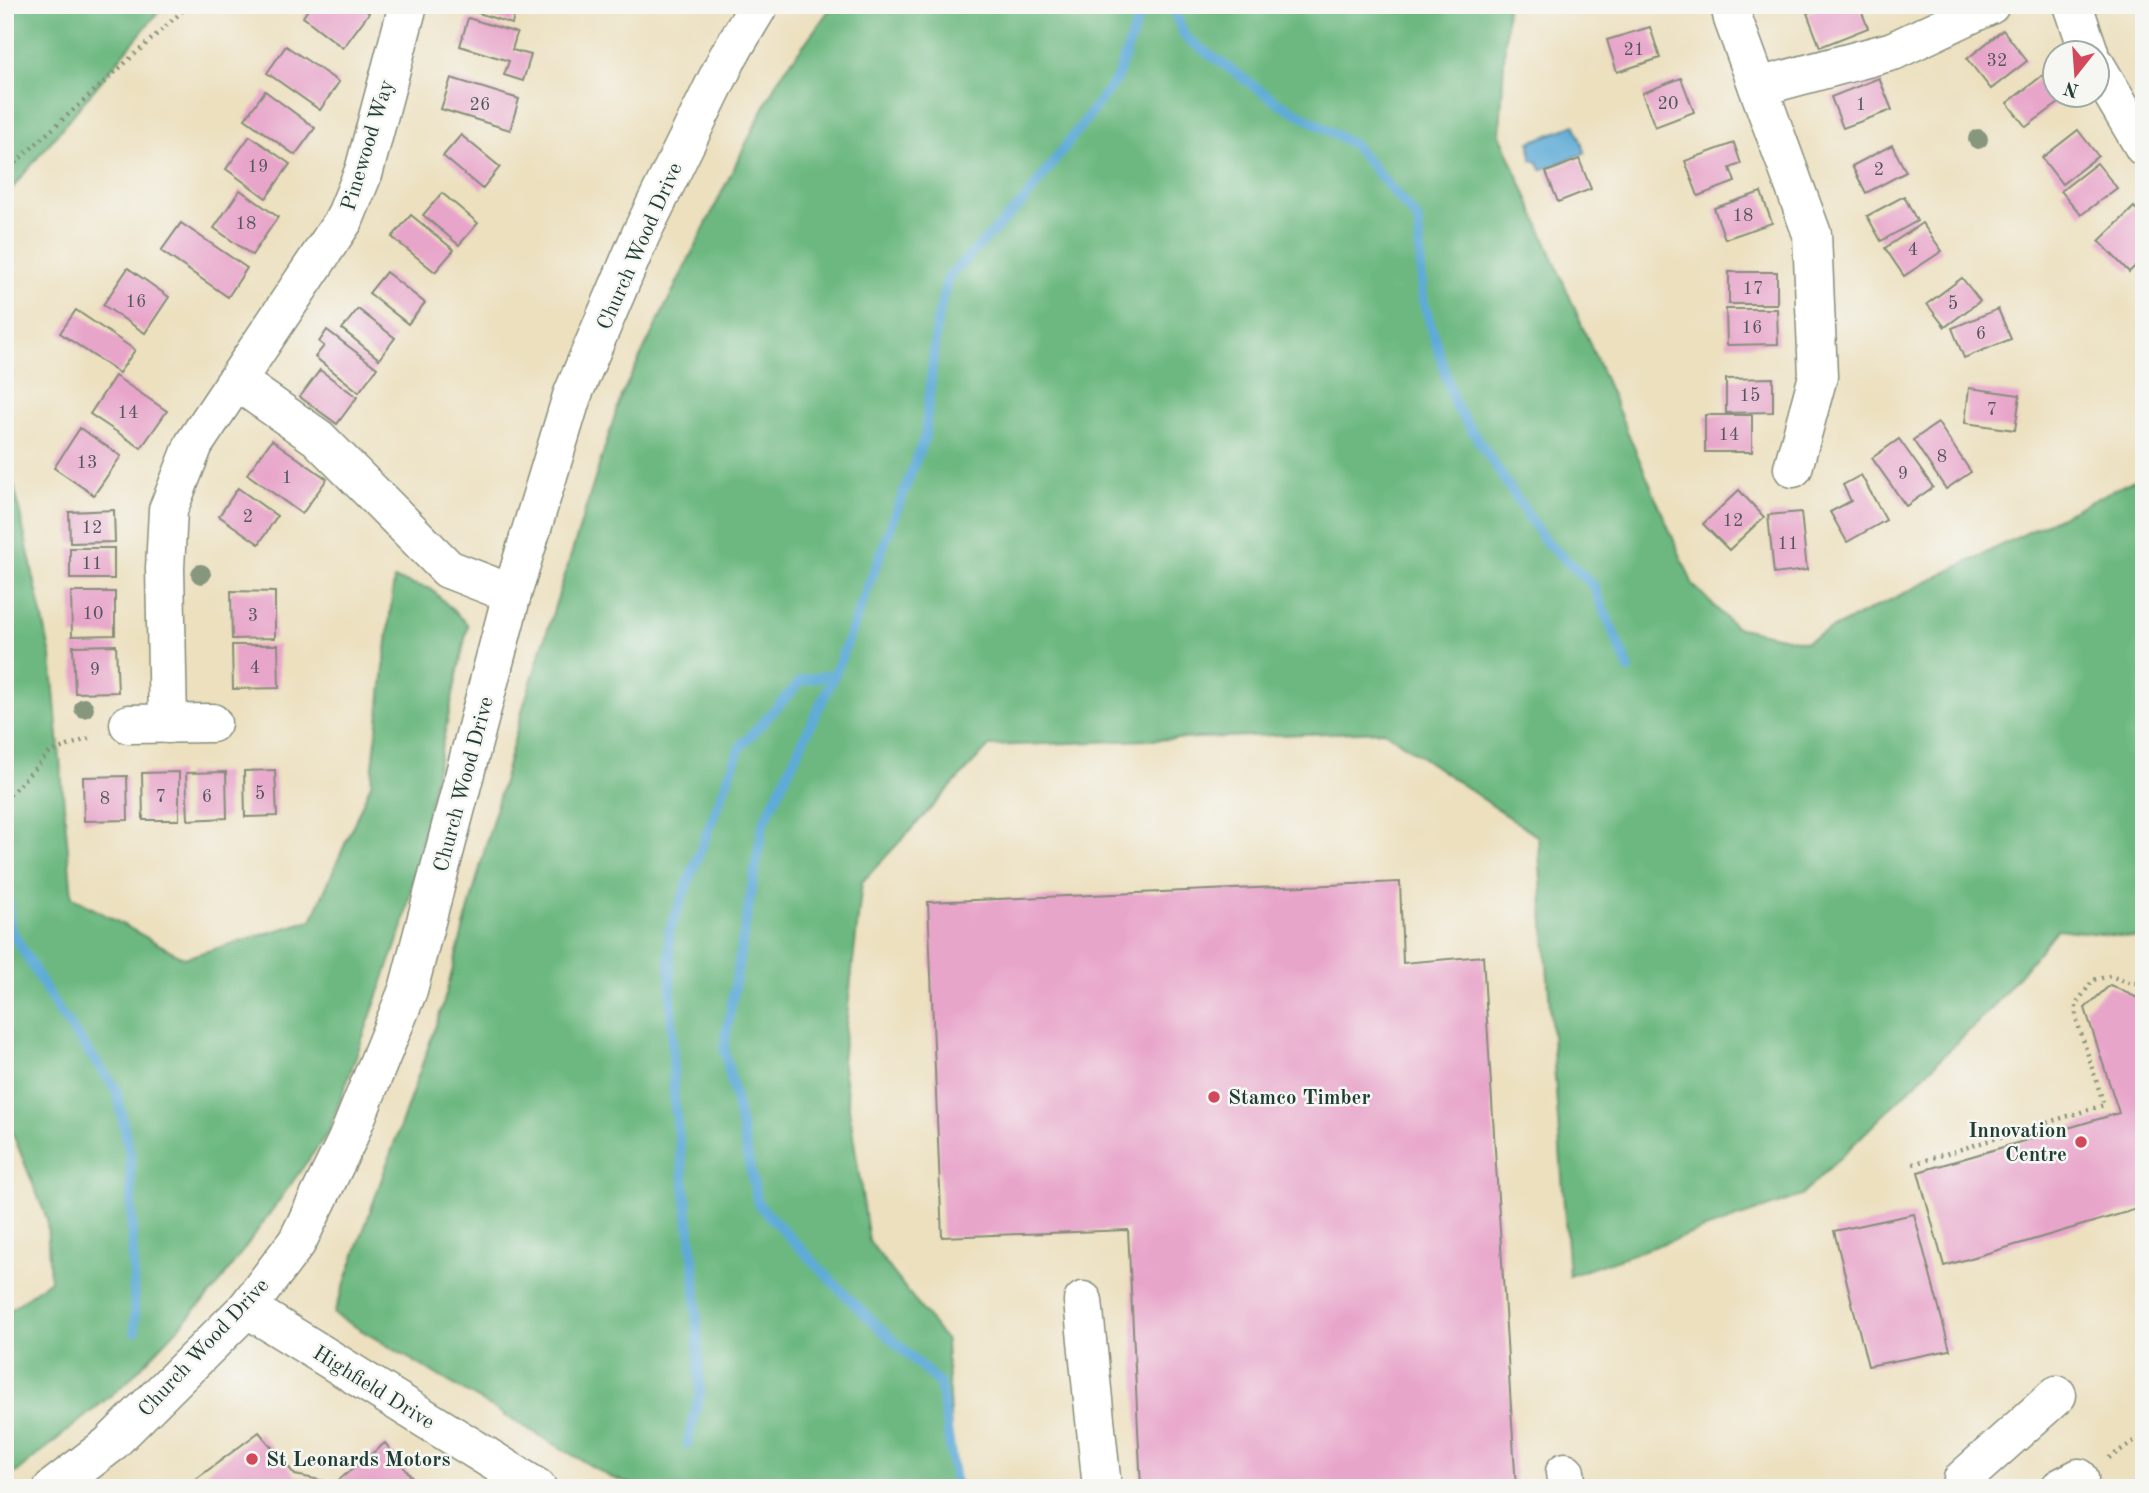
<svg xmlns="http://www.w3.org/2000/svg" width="2149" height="1493" viewBox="0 0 2149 1493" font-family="'Old Standard TT',serif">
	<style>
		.forest { fill: #6cb880; stroke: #467a5a; stroke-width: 2 }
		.water { fill: #5eabd7; stroke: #3e7486; stroke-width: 2 }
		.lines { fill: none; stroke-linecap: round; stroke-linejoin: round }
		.stream { stroke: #5eabd7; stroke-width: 10 }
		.building { fill: #e8a5ca }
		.minor-casing { stroke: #868e7a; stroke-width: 41 }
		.path { stroke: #868e7a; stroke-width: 4.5; stroke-dasharray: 2 5; stroke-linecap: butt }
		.minor { stroke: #fff; stroke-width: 38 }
		.tree { fill: #86977e }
		.poi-dot { fill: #d1495b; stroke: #f6f6f2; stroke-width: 2.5 }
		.labels { text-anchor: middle; stroke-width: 5; stroke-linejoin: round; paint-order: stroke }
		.number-label { font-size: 18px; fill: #51575a }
		.street-label { font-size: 21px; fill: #1f3d34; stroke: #f6f6f2 }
		.poi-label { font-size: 21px; font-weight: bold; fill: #1f3d34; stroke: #f6f6f2; text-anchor: start }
	</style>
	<rect width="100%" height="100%" fill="#f6f6f2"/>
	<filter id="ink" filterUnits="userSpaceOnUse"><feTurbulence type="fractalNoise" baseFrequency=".0143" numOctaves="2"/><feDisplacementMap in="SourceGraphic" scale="14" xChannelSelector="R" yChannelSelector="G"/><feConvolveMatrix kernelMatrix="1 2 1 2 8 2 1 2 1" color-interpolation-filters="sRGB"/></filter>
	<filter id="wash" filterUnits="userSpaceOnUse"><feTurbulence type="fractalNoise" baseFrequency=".00686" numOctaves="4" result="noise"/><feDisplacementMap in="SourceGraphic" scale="28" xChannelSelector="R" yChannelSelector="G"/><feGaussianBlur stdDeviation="1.57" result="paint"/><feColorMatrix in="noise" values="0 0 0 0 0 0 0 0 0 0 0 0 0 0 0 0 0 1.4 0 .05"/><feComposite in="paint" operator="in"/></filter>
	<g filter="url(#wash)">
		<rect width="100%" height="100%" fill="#ece0bf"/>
		<g class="forest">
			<path d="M5 5H164L5 197Z"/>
			<path d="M833 5H1507L1500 134 1693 585 1735 627 1805 642 2144 475V939L2057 929 1993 1007 1801 1196 1569 1276 1538 837 1384 731 989 746 862 882 842 1061 869 1241 946 1341 954 1488H642L610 1477 334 1314 443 1005 522 711 621 396 777 81Z"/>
			<path d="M5 445 51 656 72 897 184 958 312 920 371 784 394 579 431 589 468 625 403 926 329 1131 216 1288 126 1383 17 1472 5 1477V1314L50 1280 47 1219 5 1114Z"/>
		</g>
		<path class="water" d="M1575 125 1585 153 1541 170 1538 162 1531 160 1530 142Z"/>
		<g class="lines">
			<g class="stream">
				<path d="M1172 5 1185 37 1274 100 1354 145 1418 220 1423 300 1455 405 1545 541 1593 585 1629 669"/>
				<path d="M5 861 10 928 58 1010 116 1089 130 1154 135 1331"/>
				<path d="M687 1444 700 1393 695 1275 674 1096 669 932 740 747 801 681 835 674"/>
				<path d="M956 1488 940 1384 853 1303 758 1204 724 1047 763 824 835 674 925 436 937 321 948 277 1024 201 1117 78 1143 5"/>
			</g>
		</g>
		<g id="blocks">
			<g class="building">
				<path d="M311 5H359L369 13 343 48 303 17Z"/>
				<path d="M454 5H517L512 24Z"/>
				<path d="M1827 5H1859L1868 28 1820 47 1807 13Z"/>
				<path d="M468 18 517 33 512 50 531 55 523 81 504 75 509 61 460 46Z"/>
				<path d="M1650 27 1660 58 1617 72 1607 40Z"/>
				<path d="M2003 30 2027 61 1991 89 1967 59Z"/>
				<path d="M286 46 339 82 320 110 267 73Z"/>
				<path d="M2043 75 2054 89V94L2063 100 2026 127 2007 103Z"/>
				<path d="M451 78 519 99 510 130 441 109Z"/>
				<path d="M1681 78 1694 112 1655 127 1642 93Z"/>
				<path d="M1879 78 1892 110 1843 128 1831 97Z"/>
				<path d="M265 91 315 128 295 155 245 119Z"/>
				<path d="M2078 130 2098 156 2062 184 2042 158Z"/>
				<path d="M461 135 500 167 482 189 443 156Z"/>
				<path d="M250 136 290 164 266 198 226 169Z"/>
				<path d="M1734 143 1741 164 1730 168 1735 182 1698 196 1685 161Z"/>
				<path d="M1892 145 1906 172 1866 193 1852 166Z"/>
				<path d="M1579 159 1591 189 1558 202 1546 172Z"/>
				<path d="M2097 163 2117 188 2081 215 2061 191Z"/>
				<path d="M240 190 278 217 252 255 214 228Z"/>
				<path d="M1761 192 1772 223 1725 239 1714 208Z"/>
				<path d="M442 193 478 223 459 245 423 215Z"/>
				<path d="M1904 196 1917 221 1881 241 1867 216Z"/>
				<path d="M2134 207 2144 217V258L2129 272 2099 241Z"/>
				<path d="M411 215 454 250 435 272 392 237Z"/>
				<path d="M181 223 247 268 228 297 161 251Z"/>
				<path d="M1922 223 1942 251 1904 276 1885 248Z"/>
				<path d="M128 268 169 297 145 333 103 305Z"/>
				<path d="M386 272 425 303 408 324 369 293Z"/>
				<rect x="1729" y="272" width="48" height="32"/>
				<path d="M1962 278 1980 301 1945 327 1927 304Z"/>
				<path d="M358 309 395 338 379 359 342 329Z"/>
				<path d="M1726 309H1777L1778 344 1727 345Z"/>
				<path d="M1998 309 2011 339 1964 358 1952 328Z"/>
				<path d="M76 310 135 350 119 373 60 333Z"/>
				<path d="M327 330 377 368 359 392 315 357 324 346 319 342Z"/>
				<path d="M320 370 357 397 337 424 300 397Z"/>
				<path d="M115 376 167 411 141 448 90 414Z"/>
				<path d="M1773 378V412L1726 413V379Z"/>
				<path d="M1969 388 2020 395 2015 430 1965 423Z"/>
				<rect x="1705" y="415" width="47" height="37"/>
				<path d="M1938 423 1971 472 1946 489 1913 440Z"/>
				<path d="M80 428 121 456 94 495 54 468Z"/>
				<path d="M1899 439 1933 487 1906 506 1872 458Z"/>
				<path d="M272 440 327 479 302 514 247 474Z"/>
				<path d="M1861 475 1886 520 1847 542 1830 512 1851 501 1843 485Z"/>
				<path d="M238 488 277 516 259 544 219 516Z"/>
				<path d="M1739 490 1764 517 1729 550 1703 524Z"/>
				<path d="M114 510 115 542 70 543 69 512Z"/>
				<path d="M1801 512 1807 570 1774 574 1768 515Z"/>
				<rect x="70" y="548" width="44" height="31"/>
				<path d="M231 591 275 592V638L232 639Z"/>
				<path d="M71 592H115V635L72 636Z"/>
				<path d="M116 645 118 692 75 693 73 646Z"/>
				<path d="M232 645H278L279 688 233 689Z"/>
				<path d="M275 770 277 816 245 817 244 771Z"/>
				<path d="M179 772V820H143L142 773Z"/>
				<path d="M226 772 227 818 188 820 186 773Z"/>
				<path d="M127 776 128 820 84 821 83 777Z"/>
				<path d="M1400 882 1403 963 1483 956 1516 1488H1141L1128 1230 942 1237 928 902Z"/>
				<path d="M2110 985 2144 1001V1207L1944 1266 1918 1172 2119 1113 2085 1008Z"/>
				<path d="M1914 1214 1950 1350 1868 1366 1834 1231Z"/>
				<path d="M259 1432 295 1475 335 1483 385 1443 420 1488H184Z"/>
			</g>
		</g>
	</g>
	<g filter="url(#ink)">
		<use href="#blocks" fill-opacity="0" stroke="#868e7a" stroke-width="2"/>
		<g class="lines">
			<defs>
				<g id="minor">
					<path d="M1730 5 1733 19 1812 234 1818 376 1793 468"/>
					<path d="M2073 5 2089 52"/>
					<path d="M2096 66 2144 147"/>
					<path d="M1758 87 1893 51 1990 5"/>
					<path d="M238 382 318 438 448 569 512 594"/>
					<path d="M129 724 212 723"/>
					<path d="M168 724 165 568 168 510 194 444 344 220 364 171 408 5"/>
					<path d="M1083 1301 1102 1488"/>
					<path d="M247 1308 537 1488"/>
					<path d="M1565 1472 1567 1488"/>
					<path d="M53 1488 109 1445 247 1308 297 1242 347 1140 408 990 512 594 572 396 641 234 728 57 759 5"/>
					<path d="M1963 1488V1479L2057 1395"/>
					<path d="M2060 1488 2079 1478"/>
				</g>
			</defs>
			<use href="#minor" class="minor-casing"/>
			<g class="path">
				<path d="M5 172 189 5"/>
				<path d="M5 800 50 752 93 737"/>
				<path d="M1913 1164 2104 1105 2076 1018V1004L2093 980 2110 976 2132 984 2144 981"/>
				<path d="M2109 1458 2144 1434"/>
			</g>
			<use href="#minor" class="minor"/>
		</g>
		<g class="tree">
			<circle cx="1978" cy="139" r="10"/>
			<circle cx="201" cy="574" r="10"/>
			<circle cx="84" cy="708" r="10"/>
		</g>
	</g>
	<g class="poi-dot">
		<circle cx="1214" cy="1097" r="7"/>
		<circle cx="2081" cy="1142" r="7"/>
		<circle cx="252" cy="1459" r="7"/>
	</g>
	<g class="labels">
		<g class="number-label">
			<text x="1634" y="55">21</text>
			<text x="1997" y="66">32</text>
			<text x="1668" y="109">20</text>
			<text x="480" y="110">26</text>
			<text x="1861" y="110">1</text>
			<text x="258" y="172">19</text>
			<text x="1879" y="175">2</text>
			<text x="1743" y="221">18</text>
			<text x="246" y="229">18</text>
			<text x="1913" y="255">4</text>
			<text x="1753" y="294">17</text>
			<text x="136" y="307">16</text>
			<text x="1953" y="309">5</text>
			<text x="1752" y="333">16</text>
			<text x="1981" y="339">6</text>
			<text x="1750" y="401">15</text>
			<text x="1992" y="415">7</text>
			<text x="128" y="418">14</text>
			<text x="1729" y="440">14</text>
			<text x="1942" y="462">8</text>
			<text x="87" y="468">13</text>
			<text x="1903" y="479">9</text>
			<text x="287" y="483">1</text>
			<text x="248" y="522">2</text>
			<text x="1733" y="526">12</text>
			<text x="92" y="533">12</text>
			<text x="1788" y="549">11</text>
			<text x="92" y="569">11</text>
			<text x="93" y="619">10</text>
			<text x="253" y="621">3</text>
			<text x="255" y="673">4</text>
			<text x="95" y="675">9</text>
			<text x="260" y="799">5</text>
			<text x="161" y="802">7</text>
			<text x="207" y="802">6</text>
			<text x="105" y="804">8</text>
		</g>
		<g class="street-label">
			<text transform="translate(367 145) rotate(-73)" y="7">Pinewood Way</text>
			<text transform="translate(639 246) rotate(-66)" y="7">Church Wood Drive</text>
			<text transform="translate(463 784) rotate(-75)" y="7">Church Wood Drive</text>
			<text transform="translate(203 1347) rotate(-47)" y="7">Church Wood Drive</text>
			<text transform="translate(374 1387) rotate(32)" y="7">Highfield Drive</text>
		</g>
		<g class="poi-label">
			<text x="1228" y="1104">Stamco Timber</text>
			<text x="2067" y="1137" text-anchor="end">Innovation<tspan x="2067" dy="24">Centre</tspan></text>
			<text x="266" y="1466">St Leonards Motors</text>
		</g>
	</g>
	<rect width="2149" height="1493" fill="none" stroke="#f6f6f2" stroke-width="28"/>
	<g transform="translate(2076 74) rotate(197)"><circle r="33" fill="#f6f6f2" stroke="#a0aca6" stroke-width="2"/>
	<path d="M0-5L12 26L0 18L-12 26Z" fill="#d1495b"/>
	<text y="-10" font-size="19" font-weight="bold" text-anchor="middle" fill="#1f3d34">N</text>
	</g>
</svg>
